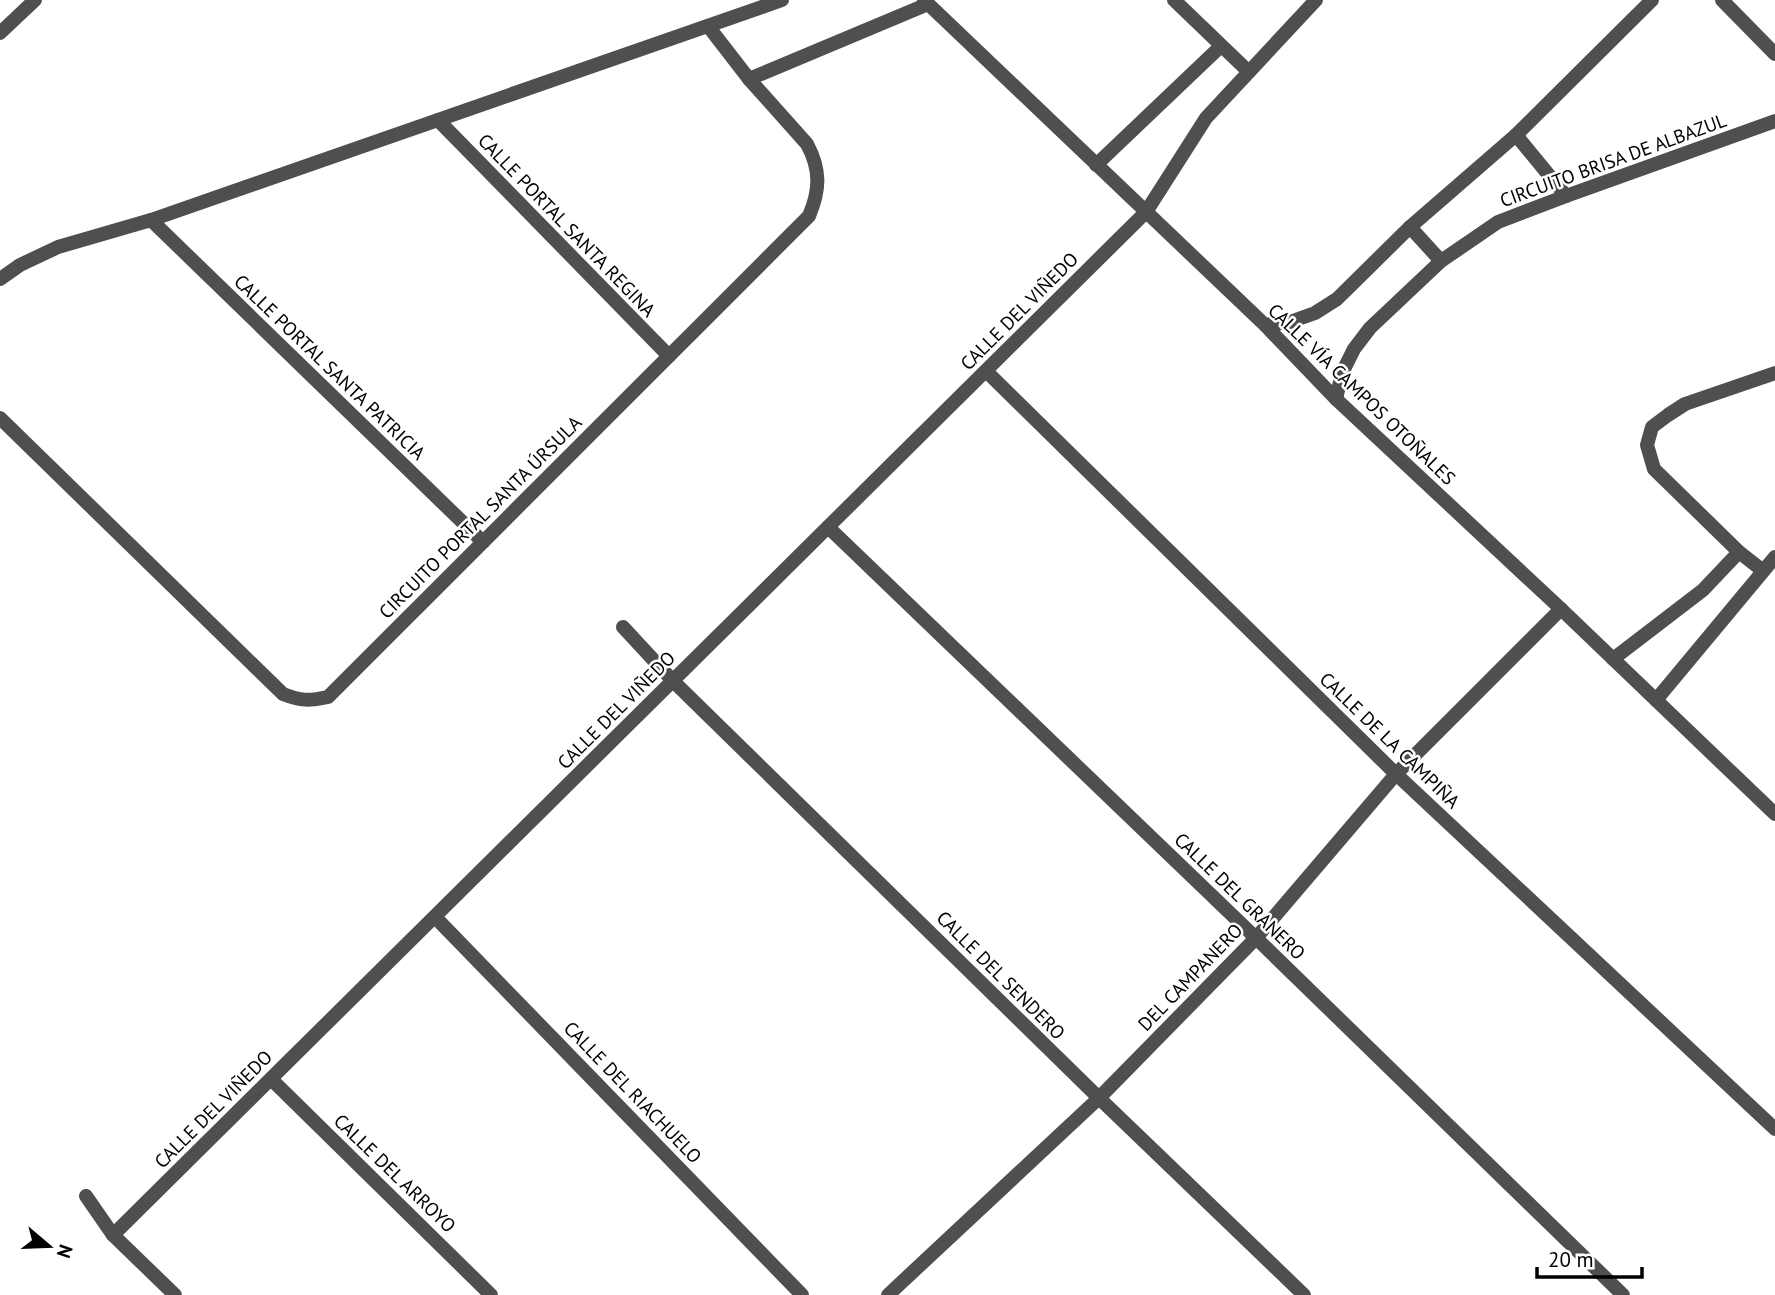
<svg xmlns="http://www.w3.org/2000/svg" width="1775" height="1295" viewBox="0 0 1775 1295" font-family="'PT Sans',sans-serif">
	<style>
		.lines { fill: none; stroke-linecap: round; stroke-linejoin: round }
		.service { stroke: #4f4f4f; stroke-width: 14 }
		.minor { stroke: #4f4f4f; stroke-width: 14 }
		.tertiary { stroke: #4f4f4f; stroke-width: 14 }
		.labels { text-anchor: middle; stroke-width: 5; stroke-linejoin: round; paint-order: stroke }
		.street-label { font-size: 19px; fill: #000; stroke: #fff }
	</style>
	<rect width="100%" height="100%" fill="#fff"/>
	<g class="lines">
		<path class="service" d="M0 33 35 0"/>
		<g class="minor">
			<path d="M1174 0 1249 72"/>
			<path d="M1722 0 1775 54"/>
			<path d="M749 79 928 4"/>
			<path d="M438 120 669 356"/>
			<path d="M1516 135 1566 196"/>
			<path d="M1096 165 1221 46"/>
			<path d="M151 220 483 542"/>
			<path d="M1410 227 1441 261"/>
			<path d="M0 279 20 265 58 247 151 220 782 0"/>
			<path d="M1265 325 1290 322 1315 313 1337 299 1410 227 1516 135 1652 0"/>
			<path d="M986 371 1396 774 1775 1129"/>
			<path d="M1336 399 1342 373 1354 349 1370 328 1441 261 1498 222 1566 196 1775 121"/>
			<path d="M0 418 283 694C301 701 309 701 328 697L809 216C820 190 821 170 807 144L749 79 708 26"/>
			<path d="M828 527 1256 938 1623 1295"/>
			<path d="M1762 570 1739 552 1654 469 1647 445 1652 427 1668 415 1685 404 1775 373"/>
			<path d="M623 627 673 681 1099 1098 1304 1295"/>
			<path d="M1613 659 1703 590 1739 552"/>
			<path d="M1656 700 1775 557"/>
			<path d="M435 917 802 1295"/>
			<path d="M271 1079 491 1295"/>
			<path d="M86 1196 113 1235 175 1295"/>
			<path d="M113 1235 1146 212 1206 118 1316 0"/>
			<path d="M888 1295 1099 1098 1256 938 1396 774 1561 609"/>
		</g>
		<path class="tertiary" d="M924 0 1265 325 1336 399 1561 609 1775 814"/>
	</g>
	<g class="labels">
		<g class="street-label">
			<text transform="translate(1613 160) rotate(-20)" y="7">CIRCUITO BRISA DE ALBAZUL</text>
			<text transform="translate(567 225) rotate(46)" y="7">CALLE PORTAL SANTA REGINA</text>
			<text transform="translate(1019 311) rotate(-45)" y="7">CALLE DEL VIÑEDO</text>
			<text transform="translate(330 367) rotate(44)" y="7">CALLE PORTAL SANTA PATRICIA</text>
			<text transform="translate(1362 394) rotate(44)" y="7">CALLE VÍA CAMPOS OTOÑALES</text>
			<text transform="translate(480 517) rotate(-45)" y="7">CIRCUITO PORTAL SANTA ÚRSULA</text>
			<text transform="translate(616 710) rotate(-45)" y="7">CALLE DEL VIÑEDO</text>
			<text transform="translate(1390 740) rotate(44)" y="7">CALLE DE LA CAMPIÑA</text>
			<text transform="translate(1240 896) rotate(44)" y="7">CALLE DEL GRANERO</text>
			<text transform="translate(1001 975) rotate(45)" y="7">CALLE DEL SENDERO</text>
			<text transform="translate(1190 977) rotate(-46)" y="7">DEL CAMPANERO</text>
			<text transform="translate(633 1092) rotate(46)" y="7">CALLE DEL RIACHUELO</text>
			<text transform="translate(213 1109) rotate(-45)" y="7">CALLE DEL VIÑEDO</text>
			<text transform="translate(395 1173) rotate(44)" y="7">CALLE DEL ARROYO</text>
		</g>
	</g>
	<g transform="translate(49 1246) rotate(109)" stroke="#ffffff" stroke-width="5" paint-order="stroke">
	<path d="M0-5L12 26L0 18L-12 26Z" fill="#000000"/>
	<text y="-10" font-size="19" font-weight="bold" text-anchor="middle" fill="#000000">N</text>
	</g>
	<path d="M1537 1267v10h105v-10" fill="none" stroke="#000000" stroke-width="3.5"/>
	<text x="1548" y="1267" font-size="21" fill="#000000" stroke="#ffffff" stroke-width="5" paint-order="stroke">20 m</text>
</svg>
